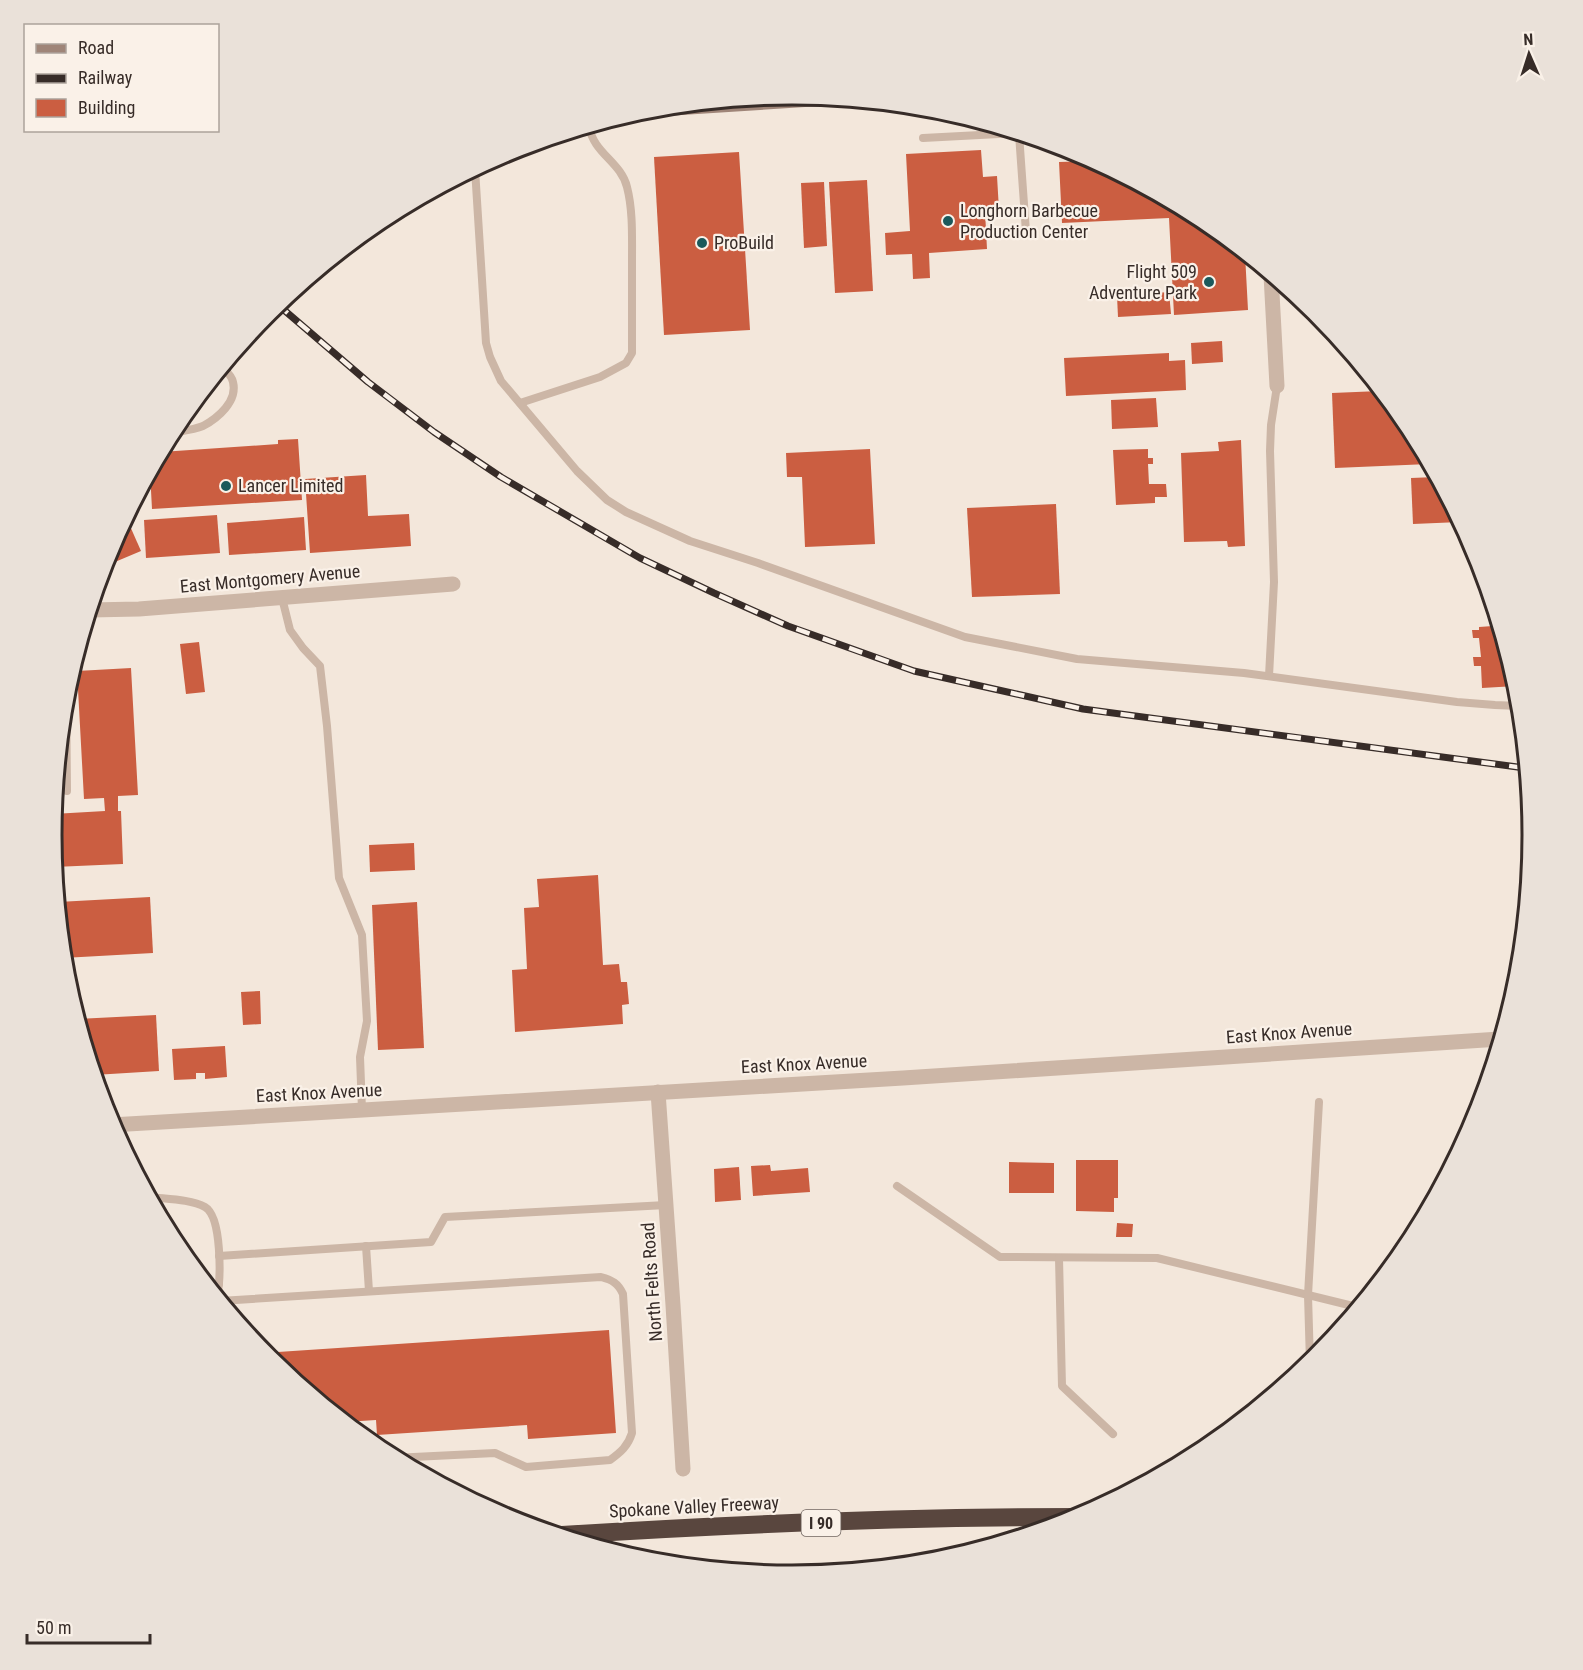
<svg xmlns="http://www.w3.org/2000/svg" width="1583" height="1670" viewBox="0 0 1583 1670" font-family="'Roboto Condensed',sans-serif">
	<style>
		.building { fill: #cb5e41 }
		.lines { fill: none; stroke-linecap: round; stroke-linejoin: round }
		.lane { stroke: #ccb6a6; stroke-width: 8 }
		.street { stroke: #ccb6a6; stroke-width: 15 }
		.secondary { stroke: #9f8578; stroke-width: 15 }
		.highway { stroke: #59463e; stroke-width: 18 }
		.rail-casing { stroke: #372c28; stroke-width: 7 }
		.rail { stroke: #faf1e8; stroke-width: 4.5; stroke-dasharray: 14; stroke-linecap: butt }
		.poi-dot { fill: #1b595b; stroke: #faf1e8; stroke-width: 2 }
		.labels { text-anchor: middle; stroke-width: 4.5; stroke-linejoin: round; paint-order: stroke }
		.shield { fill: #faf1e8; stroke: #726762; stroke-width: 1.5 }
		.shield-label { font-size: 16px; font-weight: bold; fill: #372c28 }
		.poi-label { font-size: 18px; fill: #372c28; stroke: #faf1e8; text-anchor: start }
		.street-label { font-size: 18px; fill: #372c28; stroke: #faf1e8 }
		.rim { fill: none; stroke: #372c28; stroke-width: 3 }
	</style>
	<rect width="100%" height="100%" fill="#f3e7db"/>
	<g class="building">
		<path d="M981 150 983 177 997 176 999 210 985 211 987 249 929 253 930 278 913 279 912 254 886 255 885 233 910 231 906 154Z"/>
		<path d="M739 152 750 330 664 335 654 157Z"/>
		<path d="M1093 161 1203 219 1245 254 1248 310 1174 315 1169 218 1062 223 1059 162Z"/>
		<path d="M867 180 873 291 835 293 829 182Z"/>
		<path d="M824 182 827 246 804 248 801 183Z"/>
		<path d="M1169 292 1171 314 1118 317 1117 296Z"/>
		<path d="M1222 341 1223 362 1192 364 1191 343Z"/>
		<path d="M1169 353V361L1185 360 1186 390 1066 396 1064 358Z"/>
		<path d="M1380 391 1407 424 1429 464 1335 468 1332 393Z"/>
		<path d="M1156 398 1158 427 1112 429 1111 400Z"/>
		<path d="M298 439 302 500 152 509 150 472 161 452 278 444V440Z"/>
		<path d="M1241 440 1245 546 1228 547 1227 541 1184 542 1181 453 1219 451 1218 442Z"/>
		<path d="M870 449 875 544 805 547 802 477H787L786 453Z"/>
		<path d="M1148 449V458H1153V464H1148L1149 484H1166L1167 497H1155V503L1116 505 1113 450Z"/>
		<path d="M366 475 368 516 409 514 411 546 310 553 305 479Z"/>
		<path d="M1436 477 1460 522 1413 524 1411 478Z"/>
		<path d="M1056 504 1060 594 972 597 967 508Z"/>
		<path d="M217 515 220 553 146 558 144 520Z"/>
		<path d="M126 517 141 551 103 567 108 551Z"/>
		<path d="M304 517 306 550 229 555 227 523Z"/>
		<path d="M1492 610H1493L1516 686 1482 688 1481 666H1474L1473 657H1481L1479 638H1473L1472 630H1479V627L1493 626Z"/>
		<path d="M199 642 205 692 186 694 180 644Z"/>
		<path d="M131 668 138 795 118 796V811H121L123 864 54 867 51 835 53 814 105 811 104 798 84 799 77 671Z"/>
		<path d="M414 843 415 870 370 872 369 845Z"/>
		<path d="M598 875 603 965 619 964 621 982H627L629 1004 622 1005 623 1024 515 1032 512 970 527 969 524 908 539 907 537 879Z"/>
		<path d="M150 897 153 953 63 958 58 902Z"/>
		<path d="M417 902 424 1048 378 1050 372 905Z"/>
		<path d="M260 991 261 1024 243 1025 241 992Z"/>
		<path d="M156 1015 159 1071 94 1075 77 1019Z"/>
		<path d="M225 1046 227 1077 205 1079V1073H196V1079L174 1080 172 1049Z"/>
		<path d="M1076 1160H1118V1198H1114V1212L1076 1211Z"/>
		<path d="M1009 1162 1054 1163V1193H1009Z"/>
		<path d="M770 1165 771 1171 808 1168 810 1192 753 1196 751 1166Z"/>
		<path d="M739 1167 741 1200 715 1202 714 1169Z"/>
		<path d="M1117 1223 1133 1224 1132 1237H1116Z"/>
		<path d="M609 1330 616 1433 528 1439 527 1425 377 1435 376 1420 345 1422 268 1358 263 1353Z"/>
	</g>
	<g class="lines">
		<g class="lane">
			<path d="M1019 134 1026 232"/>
			<path d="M923 138 1018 133"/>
			<path d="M475 169 486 343 490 357 501 381 577 471 607 500 626 512 690 541 758 563 965 637 1077 659 1244 673 1457 702 1495 705 1519 706"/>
			<path d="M520 403 600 377 626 363 632 353C632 322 632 291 632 261 632 237 633 210 627 187 621 162 593 153 589 126"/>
			<path d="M171 433C181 431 193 430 203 426 218 418 238 401 233 382 232 376 226 371 222 367"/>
			<path d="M282 598 290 630 303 648 320 666 327 726 339 878 362 935 367 1021 360 1057 362 1110"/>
			<path d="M1269 676 1274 582 1270 451 1271 425 1277 386"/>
			<path d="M66 688 67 791"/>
			<path d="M897 1186 1000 1257 1157 1258 1357 1307"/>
			<path d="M150 1197C165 1199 191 1199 205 1207 222 1217 221 1278 217 1297"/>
			<path d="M366 1246 369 1291"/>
			<path d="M219 1256 431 1242 445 1217 666 1205"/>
			<path d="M1059 1258 1062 1386 1113 1434"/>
			<path d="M207 1284H219"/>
			<path d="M220 1301 601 1277C612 1280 618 1283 623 1294L632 1433C628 1446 621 1452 610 1460L526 1467 495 1453 393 1458"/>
			<path d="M1310 1363 1308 1295 1319 1102"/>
		</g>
		<g class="street">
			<path d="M1271 275 1277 386"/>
			<path d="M90 610 139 609 453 584"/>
			<path d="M658 1092 673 1305 683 1469"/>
			<path d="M111 1125 903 1078 1500 1039"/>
		</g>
		<path class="secondary" d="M642 110 828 98"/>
		<g class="highway">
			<path d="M562 1535C734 1524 907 1517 1079 1517"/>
			<path d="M789 1575 802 1574"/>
		</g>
		<defs>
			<path id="rail" d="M277 304 368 382 434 432 501 477 640 558 714 593 788 626 914 671 1083 709 1525 768"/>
		</defs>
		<use href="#rail" class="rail-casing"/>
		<use href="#rail" class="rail"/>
	</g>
	<g class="poi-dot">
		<circle cx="948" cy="221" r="6"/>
		<circle cx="702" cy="243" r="6"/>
		<circle cx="1209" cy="282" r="6"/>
		<circle cx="226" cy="486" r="6"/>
	</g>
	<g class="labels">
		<rect class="shield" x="801.5" y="1510" width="39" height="26" rx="4.5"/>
		<g class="shield-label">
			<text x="821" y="1529">I 90</text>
		</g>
		<g class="poi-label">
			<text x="960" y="217">Longhorn Barbecue<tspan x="960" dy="21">Production Center</tspan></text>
			<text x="714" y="249">ProBuild</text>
			<text x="1197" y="278" text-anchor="end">Flight 509<tspan x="1197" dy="21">Adventure Park</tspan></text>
			<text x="238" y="492">Lancer Limited</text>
		</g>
		<g class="street-label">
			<text transform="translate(270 579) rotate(-5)" y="6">East Montgomery Avenue</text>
			<text transform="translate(1289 1033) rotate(-4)" y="6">East Knox Avenue</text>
			<text transform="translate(804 1064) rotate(-3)" y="6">East Knox Avenue</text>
			<text transform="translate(319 1093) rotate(-3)" y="6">East Knox Avenue</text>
			<text transform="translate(652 1282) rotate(-94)" y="6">North Felts Road</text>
			<text transform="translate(694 1507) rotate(-3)" y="6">Spokane Valley Freeway</text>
		</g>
	</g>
	<path d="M0 0H1583V1670H0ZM62 835a730 730 0 1 1 1460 0a730 730 0 1 1-1460 0Z" fill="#eae1d9" fill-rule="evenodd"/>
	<path class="rim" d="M62 835a730 730 0 1 1 1460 0a730 730 0 1 1-1460 0Z"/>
	<rect x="24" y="24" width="195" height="108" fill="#faf1e8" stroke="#aca29b" stroke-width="1.5"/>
	<rect x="36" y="44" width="30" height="9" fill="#9f8578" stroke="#aca29b" stroke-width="1.5"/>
	<text x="78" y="54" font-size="18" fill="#372c28">Road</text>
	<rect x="36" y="74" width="30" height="9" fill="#372c28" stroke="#aca29b" stroke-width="1.5"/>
	<text x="78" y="84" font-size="18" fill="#372c28">Railway</text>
	<rect x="36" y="99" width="30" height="18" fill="#cb5e41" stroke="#aca29b" stroke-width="1.5"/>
	<text x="78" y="114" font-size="18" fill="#372c28">Building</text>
	<g transform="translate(1529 54) rotate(357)" stroke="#faf1e8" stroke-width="4.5" paint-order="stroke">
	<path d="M0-4.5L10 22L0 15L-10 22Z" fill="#372c28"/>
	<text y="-9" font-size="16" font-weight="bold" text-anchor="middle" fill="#372c28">N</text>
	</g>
	<path d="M27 1634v9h123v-9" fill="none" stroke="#372c28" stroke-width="3"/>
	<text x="36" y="1634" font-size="18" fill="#372c28" stroke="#faf1e8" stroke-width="4.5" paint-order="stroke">50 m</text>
</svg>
